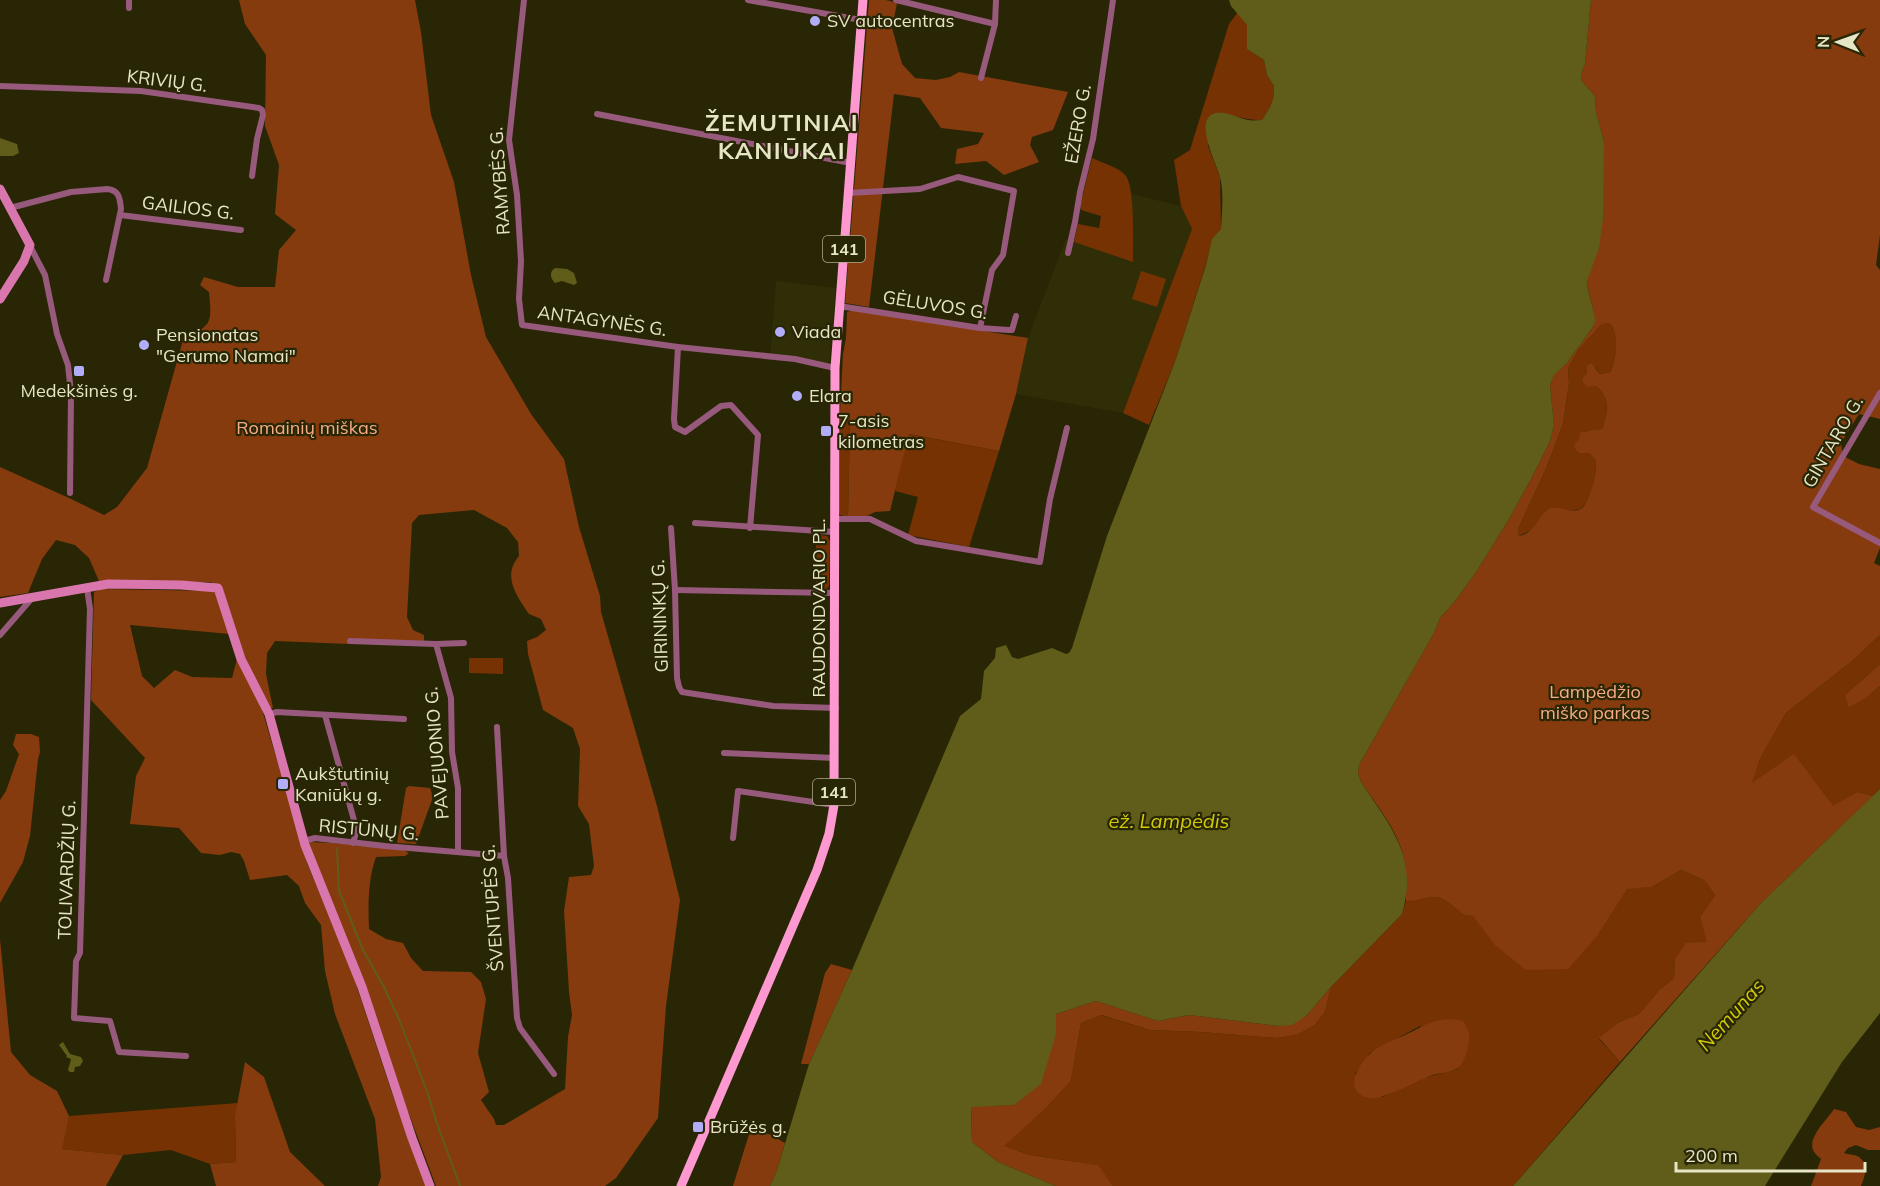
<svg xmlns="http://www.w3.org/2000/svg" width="1880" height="1186" viewBox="0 0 1880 1186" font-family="Mulish,sans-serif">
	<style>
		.built { fill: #2f2e07 }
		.green { fill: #773204; fill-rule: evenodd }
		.forest { fill: #853b0d; fill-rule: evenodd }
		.water { fill: #605d1a }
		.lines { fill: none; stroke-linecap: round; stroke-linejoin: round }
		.stream { stroke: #605d1a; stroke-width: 2 }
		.street { stroke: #985a7c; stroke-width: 6 }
		.secondary { stroke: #d976ad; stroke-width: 9 }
		.primary { stroke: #fe98d0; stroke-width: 9 }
		.poi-dot { fill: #b2adf9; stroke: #282605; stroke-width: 2 }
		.labels { text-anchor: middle; stroke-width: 4.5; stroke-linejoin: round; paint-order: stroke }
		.shield { fill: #282605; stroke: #adac8d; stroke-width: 1.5 }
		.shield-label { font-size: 16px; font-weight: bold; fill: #e6e6c7 }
		.poi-label { font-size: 18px; fill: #e6e6c7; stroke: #282605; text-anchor: start }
		.street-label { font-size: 18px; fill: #e6e6c7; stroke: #282605 }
		.park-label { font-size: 18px; fill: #f8ab85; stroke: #282605 }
		.water-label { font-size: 20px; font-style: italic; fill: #d2ca09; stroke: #282605 }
		.district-label { font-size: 24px; font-weight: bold; letter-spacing: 1.5px; fill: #e6e6c7; stroke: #282605 }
	</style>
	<rect width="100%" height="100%" fill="#282605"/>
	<g class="built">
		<path d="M1131 194 1181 206 1192 229 1123 413 1016 394 1028 338 1066 239 1133 261Z"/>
		<path d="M776 281 836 288 829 367 770 358Z"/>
	</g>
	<g class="green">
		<path d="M1238 12 1247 25V49L1264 60 1267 75 1274 86V96L1270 107 1262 120C1246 121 1232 114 1216 113L1208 146 1220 177 1221 229 1212 240 1206 264 1176 359 1149 425 1123 413 1192 229 1181 206 1174 160 1190 150 1229 24Z"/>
		<path d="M1092 158C1102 163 1119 167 1126 176 1135 189 1133 244 1133 262L1074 242 1078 224 1099 228 1101 216 1081 210 1080 206Z"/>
		<path d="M1141 271 1166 279 1157 307 1132 299Z"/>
		<path d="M1608 323 1612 326C1619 343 1616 356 1611 372L1600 374 1595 367 1596 386C1611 399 1608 412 1602 429L1594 431H1585L1580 453H1589C1591 455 1593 457 1595 460 1599 470 1589 504 1580 509 1576 511 1554 510 1547 510L1531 530 1519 536 1518 529 1545 471 1563 424 1569 383 1568 368 1579 349 1601 325Z"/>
		<path d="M840 413 850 417 848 517 840 515 839 512Z"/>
		<path d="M908 434 999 451 969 547 908 535 918 497 895 491Z"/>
		<path d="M814 534 827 536 830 541 829 586 826 589 816 590V540L814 539Z"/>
		<path d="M1880 635V664L1845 695 1867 697 1880 686V789L1873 796 1857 792 1833 807 1751 784 1760 759 1786 713 1851 662Z"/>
		<path d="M469 658H503V674L469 673Z"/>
		<path d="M1681 870 1704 880 1715 895 1700 917 1708 942 1675 959 1674 978 1660 989 1639 1014 1619 1022 1599 1039 1620 1062 1513 1186H1113L1097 1165 1030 1155 1003 1146 1046 1108 1071 1081 1081 1023 1100 1015 1150 1030 1201 1032 1276 1038 1297 1035 1315 1025 1325 1012 1331 987 1402 914 1406 901C1417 903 1428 894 1440 898 1453 902 1457 915 1473 916L1483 927 1598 935 1627 888 1652 887ZM1420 1026 1458 1069 1420 1079 1383 1097 1355 1074 1370 1053Z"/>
		<path d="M238 1103 235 1117 236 1162 210 1164 171 1150 123 1155 61 1149 69 1116Z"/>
	</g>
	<g class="forest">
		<path d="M239 0H415L421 32 431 115 454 182 471 275 486 337 531 414 564 459 579 527 600 596 601 612 657 806 680 900 666 1006 658 1118 616 1178 605 1186H436L307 842 333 843 404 850 409 853 405 856 376 857C368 879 368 905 369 929L386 939 403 943 411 958 423 971 471 972 481 982 486 999 478 1053 489 1092 481 1100 494 1119 496 1125H504L565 1089 568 1037 572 1015 569 992 564 911 569 877 591 875 594 866 589 824 578 806 580 749 573 728 543 710 528 654 527 641 537 637 546 630 541 619 529 614C516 595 502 576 519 556L518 542 507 528 474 510 419 515 412 523 407 617 413 630 424 635V643L349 644 275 641 267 653 266 674 273 708H269L244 656 218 585 210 582 99 581 89 558 75 545 56 540 42 559 28 593 0 597V467L69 498 104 515 117 507 147 468 183 340C212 324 212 325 209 292L200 285 204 277 238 287H275L279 250 296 230 275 214 279 165 265 126 266 55 245 24Z"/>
		<path d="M869 0H886L897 3 892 28 902 64 915 78 936 80 950 77 959 72 1068 92 1053 130 1032 137 1030 145 1039 162 1004 175 986 161 955 164 957 149 978 144 984 133 941 128 920 98 894 94 869 307 845 303Z"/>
		<path d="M1591 0H1880V235L1876 265 1880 270V419L1859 414 1841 443 1843 456 1859 464 1880 469V548L1874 563 1880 566V635L1851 662 1786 713 1760 759 1752 783 1794 754 1833 806 1857 792 1873 796 1760 904 1620 1062 1599 1038 1619 1022 1639 1014 1660 989 1674 978 1675 959 1686 943 1707 942 1700 917 1715 895 1704 880 1681 870 1652 887 1627 889 1598 935 1568 969 1526 970 1495 945 1473 916C1458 916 1453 902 1440 898 1428 894 1417 903 1406 901 1406 887 1407 872 1404 859 1398 830 1377 806 1361 782L1358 773 1359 765 1434 633 1440 618 1456 600 1478 569 1509 519 1531 479 1550 441 1554 425 1550 385 1554 374 1567 363 1593 327C1597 312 1588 297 1587 281L1604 142 1596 112 1595 96 1581 80 1582 72 1585 64ZM1608 323 1612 326C1619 343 1616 355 1611 372L1600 374 1591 363 1587 366V374L1583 377V382L1587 387 1596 386C1611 399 1608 412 1602 429 1594 431 1587 430 1580 433L1579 439 1574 445 1576 450 1580 453H1589C1591 455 1593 457 1595 460 1599 469 1589 502 1582 508 1571 516 1556 502 1546 511 1536 520 1534 533 1519 536L1518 529 1545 471 1563 424 1569 383 1568 368 1579 349 1601 325Z"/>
		<path d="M853 310 1028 338 1016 394 999 451 909 434 890 511 875 512 865 517H848L850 417 840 413 843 354 846 338 847 312Z"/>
		<path d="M101 589 216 591 230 634 130 625 142 676 154 688 175 670 192 677 232 678 238 655 261 706 307 863 351 969 392 1093 427 1186H378L381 1177 375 1119 335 1014 325 971 321 925 305 903 299 886 287 875 250 880 244 861 240 854 231 852 220 855 201 853 179 828 130 824 136 776 145 758 91 700 94 592Z"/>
		<path d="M1880 664V686L1867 697 1849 707 1845 695Z"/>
		<path d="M16 734H31L39 737 40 752 38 759 30 836 23 862 0 903V800L6 791 19 754 13 745Z"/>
		<path d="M409 786 430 788 433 797 416 844 397 843 406 788Z"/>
		<path d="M0 939 11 1052 30 1075 57 1091 69 1116 62 1149 123 1155 106 1186H0Z"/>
		<path d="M831 964 852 970 809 1064H801L825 973Z"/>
		<path d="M1331 987 1325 1012 1315 1025 1297 1035 1276 1038 1201 1032 1150 1030 1101 1015 1081 1023 1071 1081 1046 1108 1004 1146 1030 1155 1098 1165 1113 1186H1056L998 1162 972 1142 971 1106 1014 1105 1056 1034V1014L1096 1001 1158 1021 1189 1015 1279 1026 1307 1015Z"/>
		<path d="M1452 1019 1463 1021C1465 1024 1468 1029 1469 1033 1470 1042 1466 1061 1459 1067 1454 1072 1440 1073 1433 1075 1417 1080 1383 1101 1369 1098 1339 1091 1362 1058 1376 1049 1385 1043 1396 1039 1405 1035 1425 1026 1429 1020 1452 1019Z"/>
		<path d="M245 1062 264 1077 290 1152 325 1186H216L210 1164 236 1162 235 1116Z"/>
		<path d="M1834 1109 1846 1112 1856 1127 1869 1130 1880 1127V1150H1868L1856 1145 1848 1148 1844 1153C1848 1155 1855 1154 1859 1157 1869 1164 1865 1177 1861 1186H1811L1821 1159C1819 1157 1816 1155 1814 1152 1806 1138 1827 1120 1834 1109Z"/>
		<path d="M750 1131 769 1134 785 1143 777 1170 770 1186H733Z"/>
	</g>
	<g class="water">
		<path d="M1229 0H1591L1585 64 1582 72 1581 80 1595 96 1596 112 1604 142 1603 219 1599 248 1587 281 1588 290 1594 313 1595 321 1593 327 1567 363 1554 375 1550 385 1554 425 1550 441 1531 479 1509 519 1478 569 1456 600 1440 618 1434 633 1359 765 1358 773 1361 782C1390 826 1419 857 1402 914L1331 987 1307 1015 1292 1025 1279 1026 1189 1015 1158 1021 1096 1001 1056 1014V1034L1041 1084 1014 1105 971 1107 972 1142 998 1162 1056 1186H770L777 1170 809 1064 852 970 960 716 981 699 984 671 995 658 996 648 1006 645 1012 657 1018 659 1052 648 1066 654 1069 653 1072 648 1107 536 1176 359 1206 265 1212 239 1221 229C1222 212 1224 193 1220 177 1217 165 1192 117 1216 113 1227 111 1238 118 1248 120 1253 121 1257 120 1262 120L1270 107 1274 96V86L1267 75 1264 60 1247 49V25L1231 6Z"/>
		<path d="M0 138 17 144 19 153 13 156H0Z"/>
		<path d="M555 268 567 269 574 273 577 283 574 285 562 281 555 283C550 278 549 272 555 268Z"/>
		<path d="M1880 789V1013L1842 1062 1765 1186H1513L1760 904Z"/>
		<path d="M63 1042 70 1054 81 1057 83 1061 80 1066 75 1067 74 1072H70L68 1070 71 1059 66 1057 67 1056 59 1045Z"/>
	</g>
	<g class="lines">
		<path class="stream" d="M337 848 339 891 363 950 384 987 399 1019 428 1094 436 1121 460 1186"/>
		<g class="street">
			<path d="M524 0 509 140 517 195 521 261 519 299 522 325 678 347 795 359 835 368"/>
			<path d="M748 0 861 20"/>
			<path d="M896 0 995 24"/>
			<path d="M129 8V0"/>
			<path d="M981 78 995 24 996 0"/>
			<path d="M0 86 141 91 259 108 262 110 263 115 257 139 252 176"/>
			<path d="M597 114 851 163"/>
			<path d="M848 193 920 189 958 177 1014 191 1003 255 992 270 980 328"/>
			<path d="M10 208 71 192 107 189C119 190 120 198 121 209L106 280"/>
			<path d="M120 215 241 230"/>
			<path d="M30 246 45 275 57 334 68 365 71 393 70 493"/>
			<path d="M1068 253 1075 222 1080 192 1093 139 1113 0"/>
			<path d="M839 306 980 328 1009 330H1012L1016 316"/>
			<path d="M678 347 674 419 675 427 685 432 721 406 731 405 758 435 750 528"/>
			<path d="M1880 393 1813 507 1880 543"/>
			<path d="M835 519H870L916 541 1040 562 1050 499 1067 428"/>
			<path d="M695 523 835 532"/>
			<path d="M671 528 675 590 677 678 679 687 682 692 773 706 836 708"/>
			<path d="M87 588 90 609 80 953 76 961 74 1018 110 1021 119 1052 186 1056"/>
			<path d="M675 590 835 593"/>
			<path d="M0 635 33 597"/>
			<path d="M350 641 436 644"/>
			<path d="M269 714 277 712 404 719"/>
			<path d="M325 715 355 824 356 833 353 843"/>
			<path d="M497 727 504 856 508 878 517 1018 520 1028 554 1074"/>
			<path d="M724 753 835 758"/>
			<path d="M733 838 738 791 834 805"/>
			<path d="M304 841 315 838 385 846 504 856"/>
			<path d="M458 852V788L452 752 451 698 436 644 464 643"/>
		</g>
		<g class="secondary">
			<path d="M0 189 30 245 24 261 0 299"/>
			<path d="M0 603 108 584 181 585 218 588 241 659 269 714 305 845 362 987 412 1138 430 1186"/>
		</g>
		<path class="primary" d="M681 1186 817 870 829 834 834 805 835 368 863 0"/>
	</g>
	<g class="poi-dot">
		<circle cx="815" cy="21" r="6"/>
		<circle cx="780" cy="332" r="6"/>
		<circle cx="144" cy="345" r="6"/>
		<rect x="73" y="365" width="12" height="12" rx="3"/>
		<circle cx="797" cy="396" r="6"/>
		<rect x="820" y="425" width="12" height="12" rx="3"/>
		<rect x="277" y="778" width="12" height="12" rx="3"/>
		<rect x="692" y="1121" width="12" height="12" rx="3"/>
	</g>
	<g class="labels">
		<g class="shield">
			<rect x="823" y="236" width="42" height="26" rx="4.5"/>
			<rect x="813" y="779" width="42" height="26" rx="4.5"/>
		</g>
		<g class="shield-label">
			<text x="844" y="255">141</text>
			<text x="834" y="798">141</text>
		</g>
		<g class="poi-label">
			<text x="827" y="27">SV autocentras</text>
			<text x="792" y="338">Viada</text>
			<text x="156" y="341">Pensionatas<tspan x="156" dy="21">"Gerumo Namai"</tspan></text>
			<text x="79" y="397" text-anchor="middle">Medekšinės g.</text>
			<text x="809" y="402">Elara</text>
			<text x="838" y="427">7-asis<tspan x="838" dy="21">kilometras</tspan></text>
			<text x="295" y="780">Aukštutinių<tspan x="295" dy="21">Kaniūkų g.</tspan></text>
			<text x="710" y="1133">Brūžės g.</text>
		</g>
		<g class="street-label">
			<text transform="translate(167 81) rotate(7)" y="6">KRIVIŲ G.</text>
			<text transform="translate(1078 124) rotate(-80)" y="6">EŽERO G.</text>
			<text transform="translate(500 181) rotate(-94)" y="6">RAMYBĖS G.</text>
			<text transform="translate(188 208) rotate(7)" y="6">GAILIOS G.</text>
			<text transform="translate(935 305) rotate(9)" y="6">GĖLUVOS G.</text>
			<text transform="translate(602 321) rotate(8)" y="6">ANTAGYNĖS G.</text>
			<text transform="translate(1833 442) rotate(-60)" y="6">GINTARO G.</text>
			<text transform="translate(819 608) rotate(-90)" y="6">RAUDONDVARIO PL.</text>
			<text transform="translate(660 616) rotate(-92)" y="6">GIRININKŲ G.</text>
			<text transform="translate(437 753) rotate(-95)" y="6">PAVEJUONIO G.</text>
			<text transform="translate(369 830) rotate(5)" y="6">RISTŪNŲ G.</text>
			<text transform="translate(67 870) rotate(-88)" y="6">TOLIVARDŽIŲ G.</text>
			<text transform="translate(493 908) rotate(-94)" y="6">ŠVENTUPĖS G.</text>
		</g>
		<g class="park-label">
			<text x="307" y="434">Romainių miškas</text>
			<text x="1595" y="698">Lampėdžio<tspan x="1595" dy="21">miško parkas</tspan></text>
		</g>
		<g class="water-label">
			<text x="1169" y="828">ež. Lampėdis</text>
			<text transform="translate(1731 1015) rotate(-48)" y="7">Nemunas</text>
		</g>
		<g class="district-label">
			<text x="782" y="131">ŽEMUTINIAI<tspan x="782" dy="28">KANIŪKAI</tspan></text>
		</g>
	</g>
	<g transform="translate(1838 42) rotate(271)" stroke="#282605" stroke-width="4.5" paint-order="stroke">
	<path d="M0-4.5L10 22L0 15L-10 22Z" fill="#e6e6c7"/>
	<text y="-9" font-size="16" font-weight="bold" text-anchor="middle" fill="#e6e6c7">N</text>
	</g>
	<path d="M1676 1162v9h189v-9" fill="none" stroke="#e6e6c7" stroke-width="3"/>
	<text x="1685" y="1162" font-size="18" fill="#e6e6c7" stroke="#282605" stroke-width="4.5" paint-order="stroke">200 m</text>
</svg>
